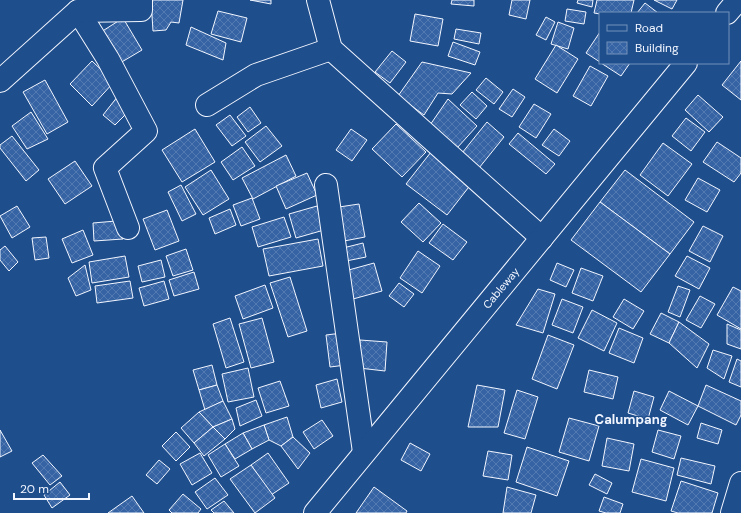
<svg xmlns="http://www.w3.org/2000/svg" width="741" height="513" viewBox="0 0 741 513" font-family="'DM Sans',sans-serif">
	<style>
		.building { fill: url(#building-cross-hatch); stroke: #f2f6ff }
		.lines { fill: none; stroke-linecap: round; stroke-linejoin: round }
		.street-casing { stroke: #f2f6ff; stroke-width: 24 }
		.secondary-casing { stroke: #f2f6ff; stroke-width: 24 }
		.street { stroke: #1f4e8c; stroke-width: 22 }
		.secondary { stroke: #1f4e8c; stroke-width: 22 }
		.labels { text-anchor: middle; stroke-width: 3; stroke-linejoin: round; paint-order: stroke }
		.street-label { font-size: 11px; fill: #f2f6ff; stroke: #1f4e8c }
		.quarter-label { font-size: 13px; font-weight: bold; fill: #f2f6ff; stroke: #1f4e8c }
	</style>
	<defs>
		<pattern id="building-cross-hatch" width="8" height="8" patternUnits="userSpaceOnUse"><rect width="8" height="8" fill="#3563a3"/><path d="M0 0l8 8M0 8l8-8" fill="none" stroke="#537ab1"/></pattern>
	</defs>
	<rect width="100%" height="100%" fill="#1f4e8c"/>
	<g class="building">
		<path d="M151 0H183L179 23 171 22 166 30 153 31Z"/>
		<path d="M250 0H271V4Z"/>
		<path d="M452 0H474V6L451 4Z"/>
		<path d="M512 0H530L526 19 509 15Z"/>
		<path d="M578 0H593L592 7 577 3Z"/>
		<path d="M597 0H634L631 13 600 14 594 13Z"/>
		<path d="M654 0H677L672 9Z"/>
		<path d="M645 3 658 13H637Z"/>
		<path d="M567 9 586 12 584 24 565 21Z"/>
		<path d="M218 11 247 18 241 42 211 34Z"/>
		<path d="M415 14 443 19 438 46 410 41Z"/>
		<path d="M546 17 555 22 546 40 536 35Z"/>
		<path d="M123 18 142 50 120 63 101 32Z"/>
		<path d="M558 22 574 28 568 49 551 44Z"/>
		<path d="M191 27 226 43 223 60 186 45Z"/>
		<path d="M456 29 481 33 479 44 454 39Z"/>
		<path d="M600 32V62L586 53Z"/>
		<path d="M453 42 480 52 475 65 448 56Z"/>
		<path d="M556 45 578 59 557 93 535 79Z"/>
		<path d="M392 51 406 62 390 83 375 72Z"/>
		<path d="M92 61 114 82 92 106 70 84Z"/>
		<path d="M741 61V100L722 85Z"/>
		<path d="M422 62 471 73 452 94 438 93 424 115 398 96Z"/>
		<path d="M601 63H630L621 76Z"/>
		<path d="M590 66 608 76 591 106 573 96Z"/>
		<path d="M486 78 503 92 494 104 476 90Z"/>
		<path d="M45 80 68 122 47 134 23 92Z"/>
		<path d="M513 89 525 97 512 117 499 109Z"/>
		<path d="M472 92 487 106 476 119 460 105Z"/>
		<path d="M698 95 723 117 709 132 685 110Z"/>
		<path d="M118 96 130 110 115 125 103 115Z"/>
		<path d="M448 99 477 126 457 148 430 125Z"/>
		<path d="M534 104 551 114 536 138 519 127Z"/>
		<path d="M250 107 261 123 248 132 237 117Z"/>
		<path d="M31 112 48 139 27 149 12 126Z"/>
		<path d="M230 115 246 136 232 146 216 125Z"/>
		<path d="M686 118 705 132 691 151 672 136Z"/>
		<path d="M487 122 504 137 479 168 462 153Z"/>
		<path d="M396 124 426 152 402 177 372 149Z"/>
		<path d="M266 126 282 146 260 162 245 142Z"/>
		<path d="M195 129 215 162 182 182 162 150Z"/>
		<path d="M351 129 367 140 352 161 336 150Z"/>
		<path d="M554 129 570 141 559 156 542 145Z"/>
		<path d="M518 133 555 164 546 174 509 144Z"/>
		<path d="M12 136 39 170 26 181 0 148V145Z"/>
		<path d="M717 142 741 158V173L734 182 703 162Z"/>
		<path d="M663 143 692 164 668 196 640 175Z"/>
		<path d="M242 147 255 166 233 180 221 162Z"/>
		<path d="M431 152 472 183 447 215 406 184Z"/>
		<path d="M286 155 296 176 253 199 242 178Z"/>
		<path d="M75 161 92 186 65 204 48 179Z"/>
		<path d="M211 170 229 199 203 215 185 187Z"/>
		<path d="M625 170 694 222 670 254 600 202Z"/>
		<path d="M307 173 317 195 286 209 276 186Z"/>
		<path d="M698 178 720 190 707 212 685 200Z"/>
		<path d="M181 185 196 214 182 221 168 192Z"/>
		<path d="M252 198 260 219 241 226 233 205Z"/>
		<path d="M600 202 670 254 641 292 571 240Z"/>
		<path d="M419 203 441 223 423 242 401 222Z"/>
		<path d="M359 204 365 237 344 241 339 207Z"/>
		<path d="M17 206 30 227 12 238 0 216Z"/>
		<path d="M317 206 324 230 296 238 289 214Z"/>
		<path d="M230 209 236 225 215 234 209 218Z"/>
		<path d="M167 210 179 241 155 250 143 219Z"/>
		<path d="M284 217 291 237 258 247 252 227Z"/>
		<path d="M116 221 123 239 94 241 93 223Z"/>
		<path d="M443 224 467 242 453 260 429 243Z"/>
		<path d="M703 226 723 236 710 262 689 251Z"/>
		<path d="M83 230 93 255 72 263 62 239Z"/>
		<path d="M46 237 49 258 35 260 32 238Z"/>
		<path d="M318 239 323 266 269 276 263 249Z"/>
		<path d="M363 243 366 257 346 261 343 248Z"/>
		<path d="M5 246 18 262 9 271 0 260V250Z"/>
		<path d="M186 249 193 270 173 276 166 256Z"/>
		<path d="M418 251 440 266 422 293 400 278Z"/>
		<path d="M125 256 129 277 92 283 89 262Z"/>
		<path d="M687 256 710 268 699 289 675 276Z"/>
		<path d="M161 260 165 277 142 282 138 266Z"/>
		<path d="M374 263 382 291 353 299 345 271Z"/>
		<path d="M557 263 574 270 566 287 550 280Z"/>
		<path d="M85 265 91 290 76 296 68 278Z"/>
		<path d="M581 268 603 276 593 301 572 293Z"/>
		<path d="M194 272 199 289 174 296 169 280Z"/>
		<path d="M290 277 307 331 288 337 270 283Z"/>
		<path d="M130 281 133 298 97 303 95 286Z"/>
		<path d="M164 281 169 299 144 306 139 288Z"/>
		<path d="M399 283 414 294 404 307 389 296Z"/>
		<path d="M265 285 273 308 243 319 235 296Z"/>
		<path d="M678 286 690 290 680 317 668 312Z"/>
		<path d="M733 287 741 291V329L717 315Z"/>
		<path d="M538 289 555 294 543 333 516 325Z"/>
		<path d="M700 296 715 304 701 328 686 320Z"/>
		<path d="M562 299 583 307 573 333 552 325Z"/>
		<path d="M624 299 644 311 633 329 613 317Z"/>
		<path d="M592 310 617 323 604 351 578 338Z"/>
		<path d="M661 313 679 322 669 343 650 334Z"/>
		<path d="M230 318 244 362 226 368 213 324Z"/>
		<path d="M262 318 274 362 251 368 239 324Z"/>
		<path d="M679 322 709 344 697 368 669 343Z"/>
		<path d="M727 324 741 330V349L727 344Z"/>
		<path d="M619 328 643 338 634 363 609 353Z"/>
		<path d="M342 333 346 365 330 367 326 335Z"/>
		<path d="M548 335 574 345 557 389 532 379Z"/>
		<path d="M360 340 387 342 385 371 359 368Z"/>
		<path d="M713 350 732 356 724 379 707 368Z"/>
		<path d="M737 359 741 361V387L729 382Z"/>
		<path d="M212 365 217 385 199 390 193 370Z"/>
		<path d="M248 368 254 397 228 402 222 374Z"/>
		<path d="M589 370 618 377 613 399 584 392Z"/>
		<path d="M337 379 342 402 321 408 316 385Z"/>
		<path d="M280 381 289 406 266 413 258 388Z"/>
		<path d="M217 385 223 401 205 410 199 390Z"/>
		<path d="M477 385 505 390 498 427H468Z"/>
		<path d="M706 385 741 401V415L736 425 698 406Z"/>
		<path d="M517 390 538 397 525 439 504 433Z"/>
		<path d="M634 391 654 397 648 419 628 413Z"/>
		<path d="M669 391 698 406 688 425 660 410Z"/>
		<path d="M256 400 262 416 240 426 236 408Z"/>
		<path d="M223 401 232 419 213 427 199 412Z"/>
		<path d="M199 412 213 427 194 443 181 428Z"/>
		<path d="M287 417 293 437 281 446 269 440 264 425Z"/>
		<path d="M569 418 599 426 589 461 559 452Z"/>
		<path d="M232 419 235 429 225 439 213 427Z"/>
		<path d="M322 420 333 436 314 449 303 432Z"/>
		<path d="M701 423 722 430 718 444 697 438Z"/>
		<path d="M264 425 269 440 252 449 243 433Z"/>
		<path d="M213 427 225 439 204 456 194 443Z"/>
		<path d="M0 430 12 451 0 457Z"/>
		<path d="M658 430 681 436 674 459 652 452Z"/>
		<path d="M176 432 190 447 176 461 162 446Z"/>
		<path d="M243 433 252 449 235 459 225 444Z"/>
		<path d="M293 437 310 453 298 469 281 446Z"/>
		<path d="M607 438 634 444 629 471 602 466Z"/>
		<path d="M410 443 430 454 421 471 401 460Z"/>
		<path d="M225 444 239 466 221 477 208 455Z"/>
		<path d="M527 447 569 461 557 496 516 482Z"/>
		<path d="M488 451 512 455 508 480 483 476Z"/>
		<path d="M200 453 212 473 192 485 180 464Z"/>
		<path d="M268 453 289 483 271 495 251 465Z"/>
		<path d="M43 455 62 476 50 485 32 463Z"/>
		<path d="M681 458 715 466 711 484 677 475Z"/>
		<path d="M641 459 674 468 666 501 632 492Z"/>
		<path d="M159 460 170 469 157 484 146 475Z"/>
		<path d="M251 465 275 498 255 513 230 479Z"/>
		<path d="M595 474 612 483 607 494 589 485Z"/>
		<path d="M215 478 228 495 207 509 195 492Z"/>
		<path d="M681 481 718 493 712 513H678L671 511Z"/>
		<path d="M60 482 70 495 52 508 44 495Z"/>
		<path d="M374 487 407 511 406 513H356Z"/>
		<path d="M507 487 536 495 531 513H503Z"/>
		<path d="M183 494 201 509 198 513H172L169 510Z"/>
		<path d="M132 496 144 513H108Z"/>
		<path d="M604 497 623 504 620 513H606L599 511Z"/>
		<path d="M224 501 234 513H214L211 510Z"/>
	</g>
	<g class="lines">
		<defs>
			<g id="street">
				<path d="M318 0 331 49 542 238"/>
				<path d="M78 11 108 59 146 131 105 168 128 228"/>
				<path d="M0 81 78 11 141 10V0"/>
				<path d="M207 105 256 75 331 49"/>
				<path d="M326 185 364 452"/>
			</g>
			<g id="secondary">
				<path d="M727 13 738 0"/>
				<path d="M315 513 686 63"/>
				<path d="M732 513 741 483"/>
			</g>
		</defs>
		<use href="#street" class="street-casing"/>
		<use href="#secondary" class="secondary-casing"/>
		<use href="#street" class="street"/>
		<use href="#secondary" class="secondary"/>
	</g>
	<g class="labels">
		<g class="street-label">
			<text transform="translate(501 288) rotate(-50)" y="4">Cableway</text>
		</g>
		<g class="quarter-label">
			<text x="631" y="424">Calumpang</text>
		</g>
	</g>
	<rect x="599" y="12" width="130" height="52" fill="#1f4e8c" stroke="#7391ba"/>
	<rect x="607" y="25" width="20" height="6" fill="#1f4e8c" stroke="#7391ba"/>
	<text x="635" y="32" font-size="12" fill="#f2f6ff">Road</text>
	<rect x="607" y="42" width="20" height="12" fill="url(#building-cross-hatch)" stroke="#7391ba"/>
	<text x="635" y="52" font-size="12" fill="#f2f6ff">Building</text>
	<path d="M14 493v6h75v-6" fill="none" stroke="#f2f6ff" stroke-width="2"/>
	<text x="20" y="493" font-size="12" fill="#f2f6ff" stroke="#1f4e8c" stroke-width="3" paint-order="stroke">20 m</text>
</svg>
